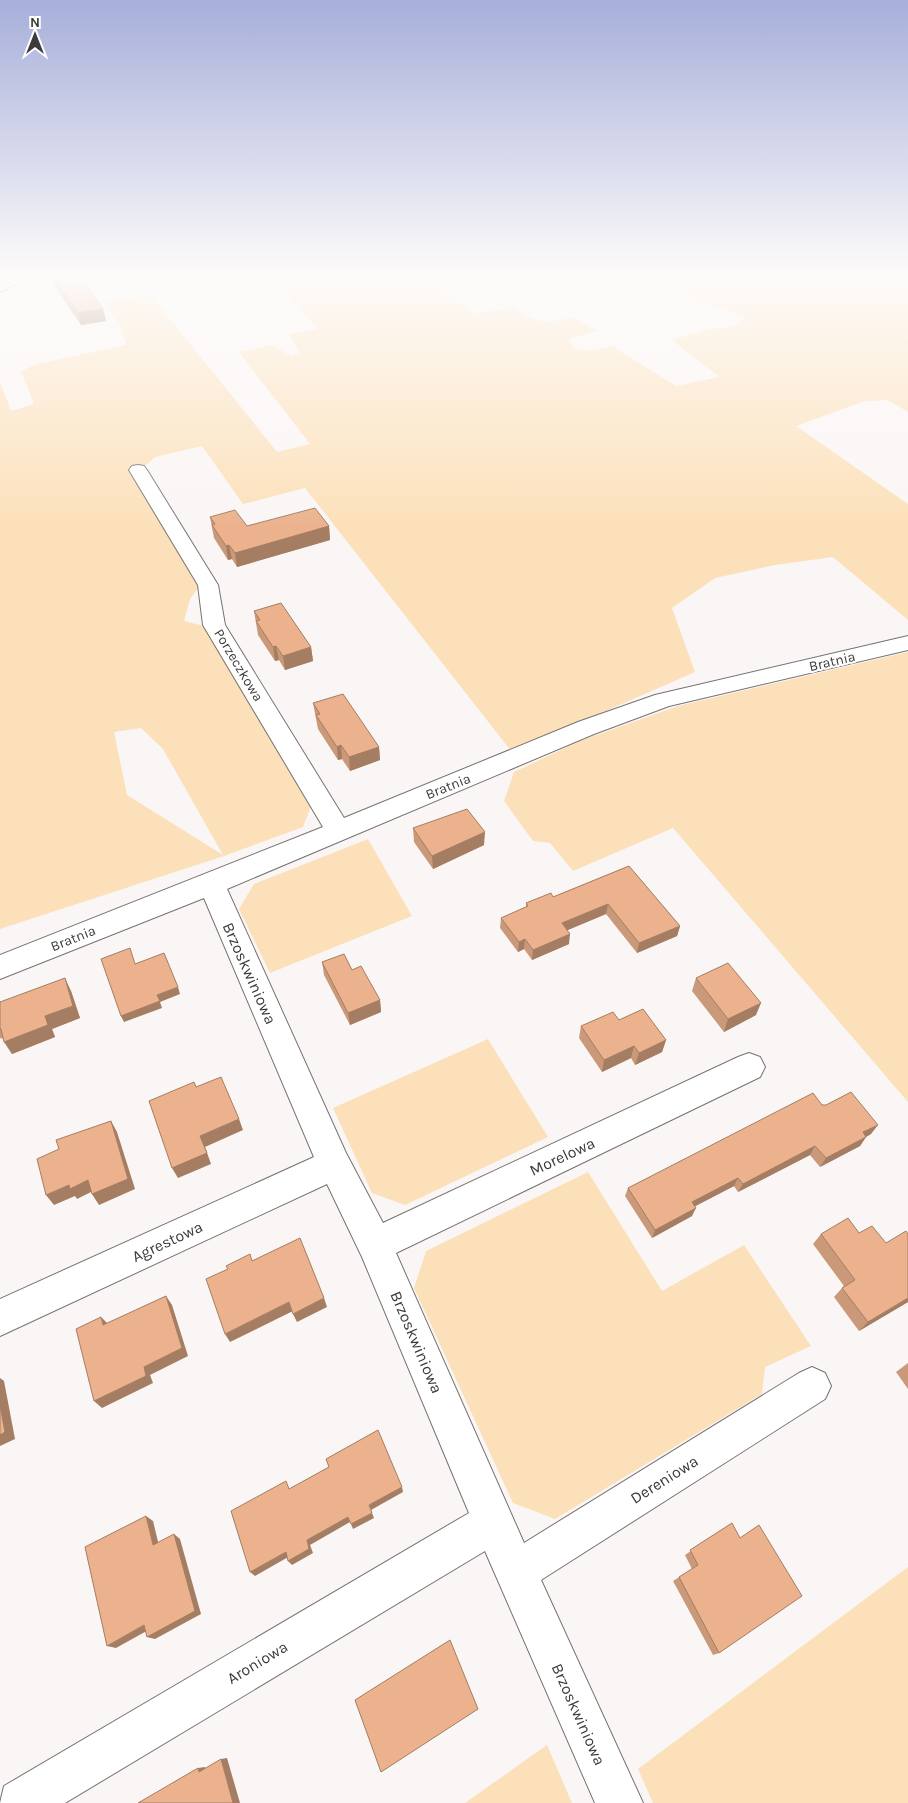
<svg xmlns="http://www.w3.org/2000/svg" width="908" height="1803" viewBox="0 0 908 1803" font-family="Karla,sans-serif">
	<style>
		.green { fill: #fce0b9; fill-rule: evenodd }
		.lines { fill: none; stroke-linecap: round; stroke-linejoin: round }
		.minor-casing { stroke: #767271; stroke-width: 2 }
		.minor { fill: #fff; fill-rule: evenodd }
		.wall { fill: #ca9979 }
		.shaded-wall { fill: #a47d63 }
		.building { fill: #ebb28d; stroke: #a47d63 }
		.labels { text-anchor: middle; stroke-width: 4; stroke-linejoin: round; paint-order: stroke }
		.street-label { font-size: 14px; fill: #3c3a3a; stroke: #fff }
		.near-street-label { font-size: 16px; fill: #3c3a3a; stroke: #fff }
	</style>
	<rect width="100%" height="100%" fill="#faf6f5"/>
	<g class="green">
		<path d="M269 276H426L475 314 513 307C540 325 543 323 575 317L597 331 568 339 574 348 590 351 612 346 676 386 719 377 672 340 709 329 733 327 746 317 698 302 680 288 628 276H908V412L888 400 865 401 796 426 908 504V620L833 557 775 565 715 578 672 608 695 672 512 752 305 488 243 504 202 446 155 457 145 466 130 471 200 586 190 599 184 621 204 626 311 806 303 827 224 856 0 929V381L11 411 34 404 21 371 37 364 126 345 120 325 105 302 150 294 277 452 310 444 239 352 272 345 291 356 299 353 289 334 318 329ZM141 728 163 749 223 855 127 795 114 732Z"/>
		<path d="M908 652V1102L673 828 573 871 550 843 533 841 504 801 514 772 580 741 678 706Z"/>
		<path d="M368 839 412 916 270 973 239 909 254 884Z"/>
		<path d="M488 1039 548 1137 405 1205 372 1193 333 1108Z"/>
		<path d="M588 1172 662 1291 744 1245 811 1346 765 1367 762 1394 555 1519 513 1503 414 1288 426 1251Z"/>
		<path d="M908 1567V1803H653L638 1769Z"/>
		<path d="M547 1745 572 1803H465Z"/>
	</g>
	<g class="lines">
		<defs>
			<g id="minor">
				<path d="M15 276H33L0 292V283Z"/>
				<path d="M138 465 144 466 147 470 218 585 225 625 344 818 578 722 655 695 908 636V650L669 706 594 734 227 889 346 1153 383 1223 738 1057 749 1053 760 1057 765 1067 760 1077 396 1253 524 1543 799 1373 812 1367 825 1373 831 1386 825 1399 541 1580 643 1803H595L485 1551 65 1803H0L4 1786 469 1513 362 1257 327 1184 0 1336V1299L314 1157 204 898 0 979V955L323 827 203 625 198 585 129 470 132 466Z"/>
			</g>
		</defs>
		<use href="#minor" class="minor-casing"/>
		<use href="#minor" class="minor"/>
	</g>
	<g class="wall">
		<path d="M52 276 103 309 106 321 81 325 56 288Z"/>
		<path d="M210 517 247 526H329L330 540 237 567 232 559 228 560 214 538Z"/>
		<path d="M254 611 311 647 313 661 285 670 279 660 275 661 258 635Z"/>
		<path d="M313 703 379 747 380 760 350 771 342 759 338 760 318 729Z"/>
		<path d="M413 828 484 845 433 869 414 842Z"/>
		<path d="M629 866 680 926 677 936 637 953 606 914 567 930 569 944 532 960 524 949 518 952 500 928 501 918 526 907V903L553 897Z"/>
		<path d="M322 962 352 970 380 1000 381 1012 350 1025 324 975Z"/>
		<path d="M696 978 756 1015 724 1032 692 991Z"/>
		<path d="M71 991 80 1018 52 1029 55 1037 12 1054 4 1039 0 1038V1002Z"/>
		<path d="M619 1020 666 1040 662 1052 635 1065 631 1058 602 1072 579 1038 581 1026Z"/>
		<path d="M822 1105 871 1134 866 1137 860 1146 820 1167 810 1155 738 1192 734 1186 695 1206 692 1216 652 1238 625 1196 628 1188Z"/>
		<path d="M859 1233 886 1243 908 1302 859 1331 834 1297 842 1288 844 1286 813 1244 821 1234Z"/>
		<path d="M908 1363V1389L896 1372Z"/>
		<path d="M732 1523 719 1653 713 1655 673 1581 692 1569 685 1555Z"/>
	</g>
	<g class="shaded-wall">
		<path d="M103 309 106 321 81 325 78 313Z"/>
		<path d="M329 526 330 540 237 567 235 553Z"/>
		<path d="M229 545 232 559 228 560 226 546Z"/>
		<path d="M276 646 279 660 275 661 273 647Z"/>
		<path d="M311 647 313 661 285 670 283 656Z"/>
		<path d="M341 745 342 759 338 760 337 747Z"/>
		<path d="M379 747 380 760 350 771 349 757Z"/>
		<path d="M485 832 484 845 433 869 432 856Z"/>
		<path d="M608 904 606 914 561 933 562 923Z"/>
		<path d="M680 926 677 936 637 953 639 943Z"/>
		<path d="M570 934 569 944 532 960 533 950Z"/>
		<path d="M525 939 524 949 518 952 519 942Z"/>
		<path d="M65 978 71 991 80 1018 52 1029 55 1037 12 1054 4 1042 45 1016Z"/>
		<path d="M178 987 180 994 160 1002 162 1008 124 1022 121 1016 157 995Z"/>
		<path d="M380 1000 381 1012 350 1025 348 1013Z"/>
		<path d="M761 1003 756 1015 724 1032 728 1019Z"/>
		<path d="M666 1040 662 1052 635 1065 639 1053Z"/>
		<path d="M634 1046 631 1058 602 1072 604 1060Z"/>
		<path d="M239 1119 243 1130 205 1147 211 1164 178 1178 172 1168 200 1136Z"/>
		<path d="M111 1121 117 1132 135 1189 99 1205 92 1194Z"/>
		<path d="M878 1125 871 1134 857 1142 863 1132Z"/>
		<path d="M866 1137 860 1146 820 1167 826 1158Z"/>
		<path d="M815 1146 810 1155 738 1192 743 1184Z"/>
		<path d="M738 1178 734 1186 688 1210 692 1202Z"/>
		<path d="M88 1180 95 1190 77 1199 75 1196 54 1205 46 1195 69 1185Z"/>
		<path d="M696 1208 692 1216 652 1238 655 1230Z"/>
		<path d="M166 1296 172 1305 188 1356 150 1375 153 1383 102 1408 94 1401 144 1367Z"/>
		<path d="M324 1298 327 1307 297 1322 293 1314Z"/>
		<path d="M908 1298V1302L859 1331 868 1322Z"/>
		<path d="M289 1302 293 1311 230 1342 225 1334Z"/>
		<path d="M101 1317 109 1325H103Z"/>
		<path d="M0 1378 4 1381 15 1439 0 1446Z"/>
		<path d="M402 1487 403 1492 371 1510 369 1505Z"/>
		<path d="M372 1513 374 1518 353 1529 351 1524Z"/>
		<path d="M146 1516 153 1521 160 1550 153 1545Z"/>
		<path d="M348 1517 350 1522 310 1545 313 1553 292 1565 288 1561 307 1540Z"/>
		<path d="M174 1534 180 1539 201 1614 155 1639 147 1637Z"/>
		<path d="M286 1552 290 1556 255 1576 250 1572Z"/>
		<path d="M144 1625 152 1628 116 1648 107 1646Z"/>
		<path d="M227 1758 240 1803H233L221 1759Z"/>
		<path d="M205 1767 206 1771 199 1772 198 1768Z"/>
	</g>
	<g class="building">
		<path d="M52 276H80L103 309 78 313Z"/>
		<path d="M315 508 329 526 235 553 229 545 226 546 212 525 215 524 210 517 235 510 247 526Z"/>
		<path d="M281 603 311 647 283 656 276 646 273 647 256 621 260 620 254 611Z"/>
		<path d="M343 694 379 747 349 757 341 745 337 747 316 715 320 714 313 703Z"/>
		<path d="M467 809 485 832 432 856 413 828Z"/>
		<path d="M629 866 680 926 639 943 608 904 562 923 570 934 533 950 525 939 519 942 501 918 528 906 526 903 551 893 553 897Z"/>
		<path d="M130 948 135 964 164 953 178 987 157 995 160 1001 121 1016 101 959Z"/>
		<path d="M344 954 352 970 361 966 380 1000 348 1013 322 962Z"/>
		<path d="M728 963 761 1003 728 1019 696 978Z"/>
		<path d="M65 978 73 1006 45 1016 48 1025 4 1042 1 1029H0V1002Z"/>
		<path d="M643 1009 666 1040 639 1053 634 1046 604 1060 581 1026 613 1012 619 1020Z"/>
		<path d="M221 1077 239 1119 200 1136 207 1153 172 1168 149 1101 194 1082 196 1087Z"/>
		<path d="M851 1092 878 1125 863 1132 866 1137 826 1158 815 1146 743 1184 738 1178 692 1202 696 1208 655 1230 628 1188 813 1093 822 1105H826Z"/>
		<path d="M111 1121 128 1179 92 1194 88 1180 70 1189 69 1185 46 1195 37 1159 59 1149 56 1140Z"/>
		<path d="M848 1218 859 1233 872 1226 886 1243 906 1231 908 1234V1298L868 1322 842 1288 855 1280 821 1234Z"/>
		<path d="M300 1238 324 1298 293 1314 289 1302 225 1334 206 1279 228 1269 226 1266 250 1254 252 1261Z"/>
		<path d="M166 1296 182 1348 144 1367 146 1376 94 1401 76 1329 101 1317 103 1325Z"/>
		<path d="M0 1405 5 1432 0 1435Z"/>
		<path d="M378 1430 402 1487 369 1505 372 1513 351 1524 348 1517 307 1540 309 1549 288 1561 286 1552 250 1572 231 1511 286 1481 289 1489 329 1467 326 1459Z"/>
		<path d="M146 1516 153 1545 174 1534 195 1611 147 1637 144 1625 107 1646 85 1547Z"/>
		<path d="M732 1523 740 1538 759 1525 802 1596 719 1653 679 1577 698 1565 690 1550Z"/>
		<path d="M450 1640 478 1709 381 1772 355 1700Z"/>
		<path d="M221 1759 233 1803H138L198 1768 199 1772Z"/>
	</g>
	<linearGradient id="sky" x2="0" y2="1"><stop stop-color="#a7afda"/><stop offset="0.52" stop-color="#fdfbfa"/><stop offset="1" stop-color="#fdfbfa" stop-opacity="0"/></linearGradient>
	<rect width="908" height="528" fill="url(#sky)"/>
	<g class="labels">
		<g class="street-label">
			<text transform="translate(832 661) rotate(-13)" y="5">Bratnia</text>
			<text transform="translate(239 665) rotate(59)" y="5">Porzeczkowa</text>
			<text transform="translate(448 786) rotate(-22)" y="5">Bratnia</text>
			<text transform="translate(73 938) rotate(-22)" y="5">Bratnia</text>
		</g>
		<g class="near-street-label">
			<text transform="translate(250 973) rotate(66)" y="6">Brzoskwiniowa</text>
			<text transform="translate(562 1156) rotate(-25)" y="6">Morelowa</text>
			<text transform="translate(167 1241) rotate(-25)" y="6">Agrestowa</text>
			<text transform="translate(417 1342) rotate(67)" y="6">Brzoskwiniowa</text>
			<text transform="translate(664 1479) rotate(-32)" y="6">Dereniowa</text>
			<text transform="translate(257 1662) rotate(-31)" y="6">Aroniowa</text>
			<text transform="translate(579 1714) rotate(66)" y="6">Brzoskwiniowa</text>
		</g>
	</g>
	<g transform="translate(35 35)" stroke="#ffffff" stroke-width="4" paint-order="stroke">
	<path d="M0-4L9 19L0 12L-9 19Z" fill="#3c3a3a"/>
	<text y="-8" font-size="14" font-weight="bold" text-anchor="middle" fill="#3c3a3a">N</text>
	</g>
</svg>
